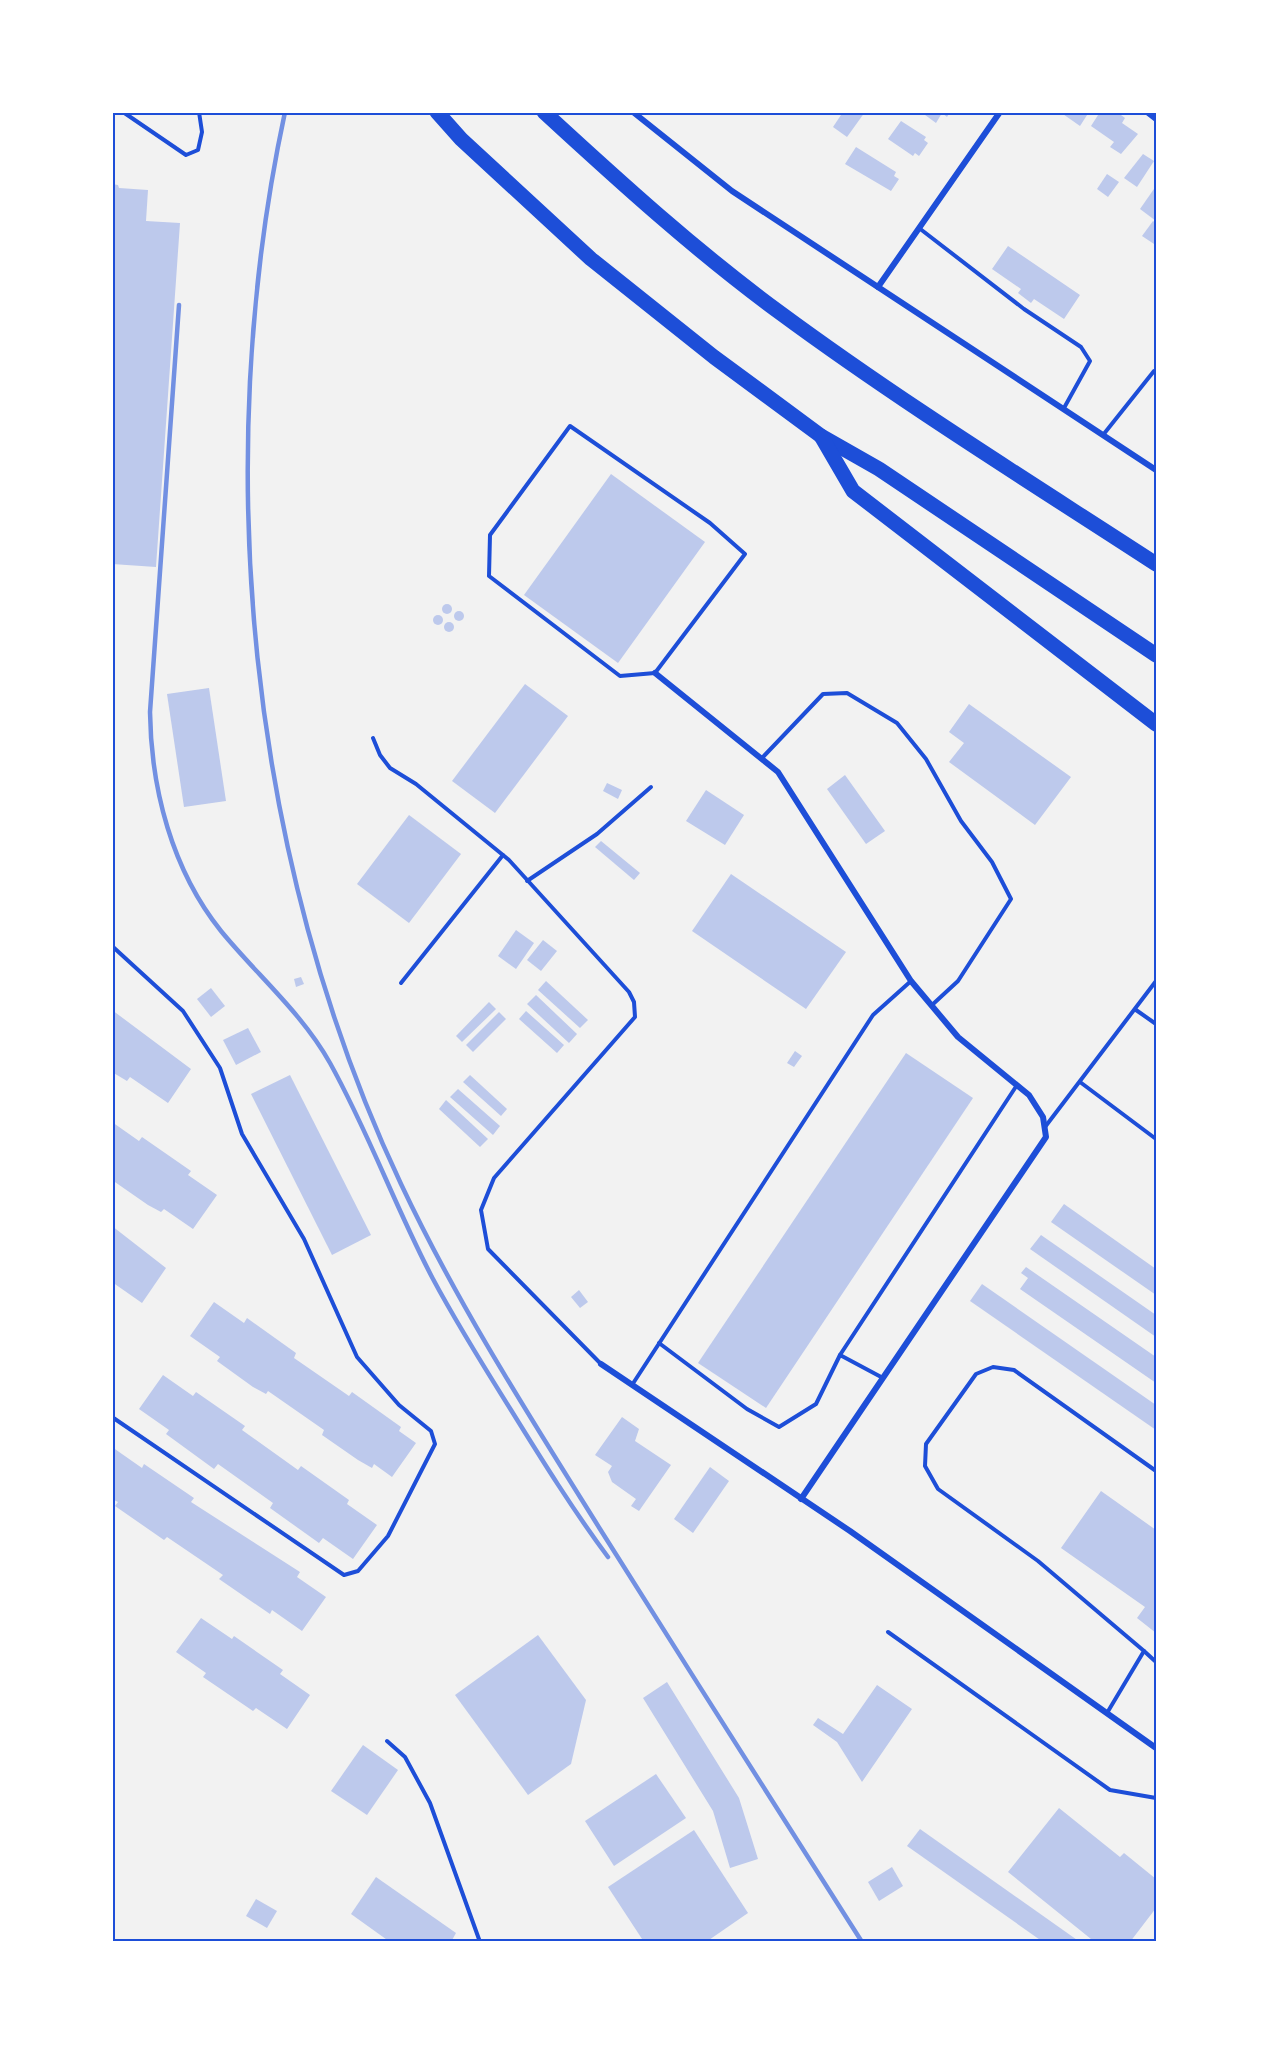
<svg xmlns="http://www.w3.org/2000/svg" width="1269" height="2054" viewBox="0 0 1269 2054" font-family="Inter,sans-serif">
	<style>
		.building { fill: #bdc9ec }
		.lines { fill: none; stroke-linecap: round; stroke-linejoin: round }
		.service { stroke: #1d4ed8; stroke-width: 4 }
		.minor { stroke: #1d4ed8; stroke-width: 6 }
		.motorway { stroke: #1d4ed8; stroke-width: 15 }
		.rail { stroke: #7290e2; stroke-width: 4.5 }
		.neatline { fill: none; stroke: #1d4ed8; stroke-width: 2 }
	</style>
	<rect width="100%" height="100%" fill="#f2f2f2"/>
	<g class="building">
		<path d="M843 112H865L847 137 833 127Z"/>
		<path d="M921 112H950L947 117 942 113 936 123Z"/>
		<path d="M1060 112H1089L1080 126Z"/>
		<path d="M1100 112 1110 115 1117 112 1125 118 1122 123 1138 134 1121 154 1110 147 1114 142 1091 126Z"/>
		<path d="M901 121 926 137 924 140 928 143 919 156 915 153 913 156 888 139Z"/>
		<path d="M856 147 896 172 894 176 899 179 891 191 845 164Z"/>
		<path d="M1143 154 1154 161 1137 187 1124 178Z"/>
		<path d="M1107 174 1119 182 1108 197 1097 189Z"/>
		<path d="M112 184 118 185 119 188 148 190 146 221 180 223 156 567 112 564Z"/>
		<path d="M1156 186V221L1140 209Z"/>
		<path d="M1153 221 1156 223V241L1154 244 1142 236Z"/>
		<path d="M1008 246 1080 295 1064 319 1034 299 1031 303 1018 293 1021 289 992 269Z"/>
		<path d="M611 474 705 542 618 663 524 595Z"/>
		<circle cx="447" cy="609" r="5"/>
		<circle cx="459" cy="616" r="5"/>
		<circle cx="438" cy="620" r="5"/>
		<circle cx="449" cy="627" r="5"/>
		<path d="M525 684 568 716 495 813 452 781Z"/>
		<path d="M209 688 226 801 184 807 167 694Z"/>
		<path d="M969 704 1071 777 1035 825 949 762 964 743 949 732Z"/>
		<path d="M845 775 885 831 866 844 827 789Z"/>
		<path d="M607 783 622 790 618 799 603 791Z"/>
		<path d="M706 790 744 815 725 845 686 821Z"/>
		<path d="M409 815 461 854 409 923 357 884Z"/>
		<path d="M601 841 640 873 634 880 595 847Z"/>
		<path d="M731 874 846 952 806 1009 692 931Z"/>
		<path d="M516 930 534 943 516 969 498 956Z"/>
		<path d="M543 940 557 951 541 971 527 960Z"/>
		<path d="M301 977 304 984 296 987 294 979Z"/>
		<path d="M546 981 588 1020 580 1028 538 990Z"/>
		<path d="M211 988 225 1006 211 1017 197 999Z"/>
		<path d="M536 995 577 1034 569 1043 527 1004Z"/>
		<path d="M489 1002 496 1009 462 1042 456 1036Z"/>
		<path d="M112 1010 191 1069 168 1103 130 1077 127 1081 112 1072Z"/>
		<path d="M526 1011 564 1045 557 1053 519 1019Z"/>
		<path d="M499 1012 506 1019 473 1052 466 1045Z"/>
		<path d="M248 1028 261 1052 236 1065 223 1040Z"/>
		<path d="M795 1051 802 1056 794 1067 787 1063Z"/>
		<path d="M906 1053 973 1098 766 1408 698 1363Z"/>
		<path d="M290 1075 371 1235 332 1255 251 1094Z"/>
		<path d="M470 1075 507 1109 501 1116 463 1082Z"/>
		<path d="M458 1089 500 1126 493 1135 450 1097Z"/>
		<path d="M446 1100 488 1139 480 1147 439 1109Z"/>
		<path d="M112 1122 139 1141 142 1137 191 1171 188 1175 217 1195 193 1229 164 1209 161 1212 148 1205 112 1180Z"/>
		<path d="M1064 1204 1156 1269V1295L1051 1222Z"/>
		<path d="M112 1226 166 1268 142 1303 112 1282Z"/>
		<path d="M1041 1235 1156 1315V1337L1030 1249Z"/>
		<path d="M1026 1267 1156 1357V1383L1020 1289 1028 1278 1021 1273Z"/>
		<path d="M982 1284 1156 1405V1430L970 1301Z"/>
		<path d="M579 1290 588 1302 580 1308 571 1297Z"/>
		<path d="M214 1302 244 1323 247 1318 296 1353 294 1358 349 1396 352 1392 401 1427 399 1431 416 1443 392 1477 374 1464 372 1468 358 1460 322 1435 324 1430 268 1391 266 1394 253 1387 217 1361 220 1357 190 1336Z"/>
		<path d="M163 1375 193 1396 196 1392 245 1426 242 1430 298 1470 301 1466 349 1500 347 1504 377 1525 353 1559 323 1538 319 1543 270 1508 273 1503 218 1464 214 1469 166 1434 169 1430 139 1409Z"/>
		<path d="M622 1417 639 1429 635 1441 671 1465 639 1511 631 1506 636 1499 612 1482 608 1472 612 1466 595 1455Z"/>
		<path d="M112 1447 142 1468 144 1464 194 1498 191 1502 300 1572 297 1577 326 1597 302 1631 272 1610 270 1614 219 1579 223 1575 167 1537 164 1540 115 1506 118 1502 112 1499Z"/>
		<path d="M710 1467 729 1481 693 1533 674 1519Z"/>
		<path d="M1101 1491 1156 1530V1633L1137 1618 1145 1607 1061 1548Z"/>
		<path d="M201 1618 232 1639 234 1636 283 1670 280 1674 310 1695 287 1729 256 1708 253 1711 203 1677 206 1673 176 1652Z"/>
		<path d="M538 1635 586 1700 571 1764 528 1795 455 1695Z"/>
		<path d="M667 1682 739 1798 758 1859 730 1868 713 1811 643 1698Z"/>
		<path d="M877 1685 912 1709 862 1782 837 1742 813 1725 818 1718 843 1734Z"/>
		<path d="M363 1745 398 1770 367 1815 331 1791Z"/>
		<path d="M656 1774 686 1818 614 1866 585 1821Z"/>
		<path d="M1059 1808 1120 1857 1124 1853 1156 1879V1908L1130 1942H1089L1091 1939 1008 1872Z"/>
		<path d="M920 1829 1080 1942H1043L907 1846Z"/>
		<path d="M694 1830 748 1913 706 1942H644L608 1887Z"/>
		<path d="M892 1867 903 1886 879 1901 868 1882Z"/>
		<path d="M376 1877 456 1933 451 1942H390L351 1914Z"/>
		<path d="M256 1899 277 1911 267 1928 246 1916Z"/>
	</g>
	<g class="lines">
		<g class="service">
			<path d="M123 112 186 155 198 150 202 132 199 112"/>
			<path d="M919 228 1024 309 1081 347 1090 361 1064 408"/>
			<path d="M570 426 710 523 745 554 655 673 620 676 489 576 490 535Z"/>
			<path d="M1103 435 1154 371 1156 372"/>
			<path d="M373 738 380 755 390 768 416 784 509 860 629 992 634 1002 635 1017 494 1178 481 1210 488 1249 601 1364"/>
			<path d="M762 758 823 694 847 693 897 723 926 759 961 821 992 862 1011 899 958 981 932 1005"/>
			<path d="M527 881 597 834 651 787"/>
			<path d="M112 946 183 1011 220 1068 242 1134 304 1239 357 1357 399 1405 431 1431 435 1444 388 1536 358 1571 344 1575 112 1417"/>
			<path d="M401 983 503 855"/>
			<path d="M1136 1010 1156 1024"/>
			<path d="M1080 1082 1156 1139"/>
			<path d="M1045 1127 1156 981"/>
			<path d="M659 1343 747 1409 779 1427 816 1404 840 1355 883 1378"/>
			<path d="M840 1355 1017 1085"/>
			<path d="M632 1385 873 1015 911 981"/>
			<path d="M888 1632 1110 1790 1156 1798"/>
			<path d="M1144 1651 1156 1662"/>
			<path d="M1107 1713 1144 1651 1038 1561 938 1489 925 1466 926 1444 976 1374 993 1367 1014 1370 1156 1471"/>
			<path d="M387 1741 405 1757 430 1803 480 1942"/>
		</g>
		<g class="minor">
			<path d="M633 112 732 191 1156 470"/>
			<path d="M1147 112 1156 119"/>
			<path d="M878 287 1000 112"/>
			<path d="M655 673 778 772 911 981 958 1037 1029 1095 1043 1117 1046 1137 801 1499"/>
			<path d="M601 1364 850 1531 1156 1748"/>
		</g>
		<g class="motorway">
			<path d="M437 112 461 139 591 259 714 357 821 436 879 469 1156 655"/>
			<path d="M544 112C620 182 696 251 779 312 901 402 1030 482 1156 564"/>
			<path d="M821 436 853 491 1156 724"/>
		</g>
		<g class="rail">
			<path d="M285 112C210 461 248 861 401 1184 458 1305 530 1417 600 1529 687 1667 774 1804 862 1942"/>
			<path d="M179 305 150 712C151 789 172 870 221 931 257 975 302 1013 330 1063 369 1133 396 1209 433 1279 457 1324 484 1367 511 1410 542 1460 573 1510 608 1557"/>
		</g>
	</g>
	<rect width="1269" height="2054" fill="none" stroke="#ffffff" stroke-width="228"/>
	<rect x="114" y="114" width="1041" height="1826" class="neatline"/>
</svg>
